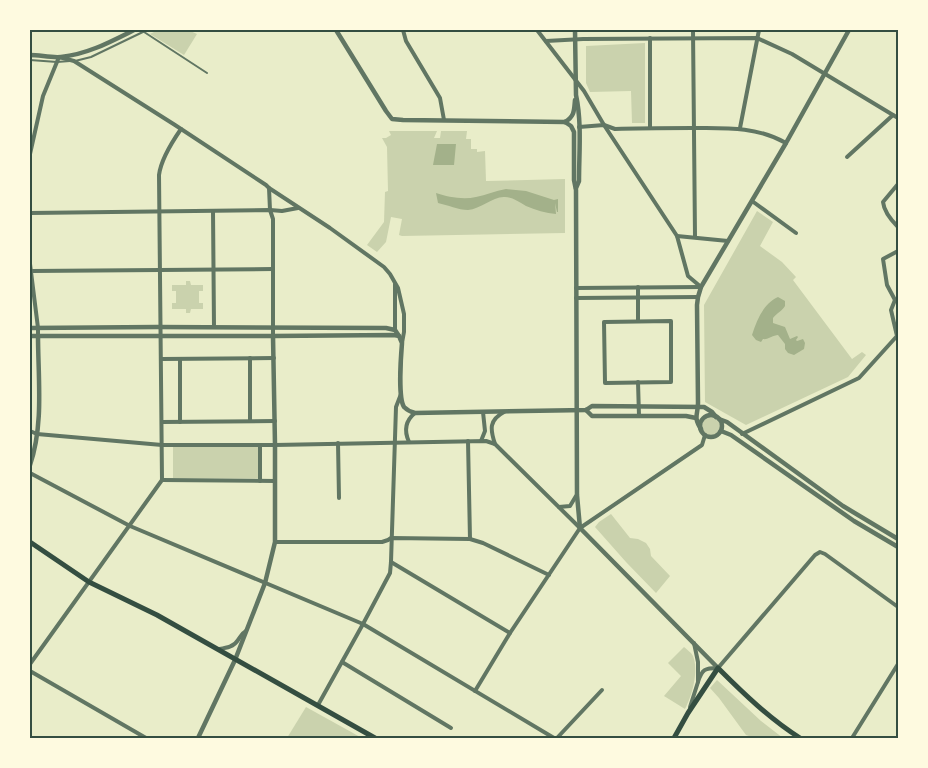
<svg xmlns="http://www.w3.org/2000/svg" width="928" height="768" viewBox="0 0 928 768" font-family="'Noto Sans',sans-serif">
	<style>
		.green { fill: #cad2ad }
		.water { fill: #a3b18a }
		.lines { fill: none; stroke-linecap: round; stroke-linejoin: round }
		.service { stroke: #617663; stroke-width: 2 }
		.minor { stroke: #617663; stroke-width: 4 }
		.tertiary { stroke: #617663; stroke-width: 4.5 }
		.secondary { stroke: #344e41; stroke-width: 5 }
		.neatline { fill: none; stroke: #344e41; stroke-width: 2 }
	</style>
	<rect width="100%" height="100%" fill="#e9edc9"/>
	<g class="green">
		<path d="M158 30H188L197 34 184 55 150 34Z"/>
		<path d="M645 43V123H632L631 91 590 92 586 83V46Z"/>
		<path d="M389 131H437L434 138H440L441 131H467L466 139H471V149H477V152L485 151 486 181 565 179V233L402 236 399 235 402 219 391 217 386 242 377 252 367 245 384 222 385 192 388 191 387 147 382 138H386L391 135Z"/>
		<path d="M757 211 773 222 760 246 782 262 796 277 793 280 852 359 862 352 866 355 848 377 746 425 705 402 704 305Z"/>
		<path d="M186 281H190L191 285H203V291H199V303H203V309H191L190 313H186V309H172V303H176V291H172V285H186Z"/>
		<circle cx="711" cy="426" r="11"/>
		<rect x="173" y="446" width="85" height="32"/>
		<path d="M611 514 630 538 638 539 646 543 650 549 651 556 670 576 656 593 626 562 595 527 599 522Z"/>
		<path d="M684 647C687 650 691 652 693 656 699 671 692 696 685 709L664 696 681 676 668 663Z"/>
		<path d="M717 680 761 721 783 738H755L746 735 719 698 710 688Z"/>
		<path d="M306 707 362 738H287Z"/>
	</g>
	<g class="water">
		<path d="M437 144H456L454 165H433Z"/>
		<path d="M506 189 526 191 554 200 558 199V212H557L555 203 556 214C546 213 535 210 526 206 519 202 512 197 505 197 493 196 481 209 468 210 458 210 448 205 438 203L436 193C448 197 463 200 476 197 486 195 495 191 506 189Z"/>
		<path d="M778 297 785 301V306C782 311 777 313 773 318V323L785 327 790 339 797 336 798 337 796 340 797 341 803 339 805 343 804 349 794 355 788 353 785 349V344L778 335C773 335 768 340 763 339L761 342 756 340 752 335C757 320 763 304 778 297Z"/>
	</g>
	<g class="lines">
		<g class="service">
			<path d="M141 30 207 73"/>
			<path d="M30 60 57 62 70 61"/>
			<path d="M75 61 91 57 147 30"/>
		</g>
		<g class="minor">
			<path d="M403 30 406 41 440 98 444 120"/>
			<path d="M537 30 584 91 604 125 677 236 688 276 701 287"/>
			<path d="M693 30 695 237"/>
			<path d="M650 38V128"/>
			<path d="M546 41 583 39 757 38 792 54 898 118"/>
			<path d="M579 127 604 125 615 129C640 128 666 128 692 128 725 128 756 126 786 143"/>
			<path d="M740 128 759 30"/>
			<path d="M30 154 43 96 59 57 74 61 175 125 266 185 269 188 330 228 384 267 390 274 398 288 404 314V332L402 343"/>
			<path d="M847 157 893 115"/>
			<path d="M898 184 883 202C884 212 891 220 898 227"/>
			<path d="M269 188 270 210 273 219V336"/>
			<path d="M752 201 796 233"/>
			<path d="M213 211 214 327"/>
			<path d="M30 213 270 210 282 211 298 208"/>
			<path d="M677 236 728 241"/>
			<path d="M30 264 38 328V335"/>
			<path d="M31 271 273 269"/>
			<path d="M638 287V321"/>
			<path d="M576 288 701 287"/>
			<path d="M576 298 698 297"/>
			<path d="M895 300 887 285 883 259 898 251"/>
			<path d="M671 321V382L605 383 604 322Z"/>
			<path d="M395 330V284"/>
			<path d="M250 358V421"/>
			<path d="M162 359 274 358"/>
			<path d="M180 359V422"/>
			<path d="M638 382 639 416"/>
			<path d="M504 412C489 420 490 429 495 444L580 528"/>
			<path d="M162 422 275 421"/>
			<path d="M30 431 37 434 162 445H275L486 441 495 444"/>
			<path d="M742 434 859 378 897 336 891 310 895 300"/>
			<path d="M468 441 470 539"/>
			<path d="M481 441 485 431 483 412"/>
			<path d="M409 442C404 431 405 421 415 413"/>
			<path d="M338 443 339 498"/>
			<path d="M260 445V481"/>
			<path d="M30 473 130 526 363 624 554 738"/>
			<path d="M162 480 159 175C161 159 172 142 181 129"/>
			<path d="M162 480 275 481"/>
			<path d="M559 507 570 506 576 496"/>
			<path d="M580 528 702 445 705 435"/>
			<path d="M275 542H382L388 540 391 538 470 539 483 543 549 575"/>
			<path d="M391 562 510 633"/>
			<path d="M219 649C226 648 234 647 238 640 241 636 241 634 246 631"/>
			<path d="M342 662 451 728"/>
			<path d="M30 664 162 480"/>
			<path d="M30 671 146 738"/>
			<path d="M698 682C702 669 705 668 718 668L815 555 820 552 825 554 898 607"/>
			<path d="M475 691 510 633 580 528"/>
			<path d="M318 705 363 624 390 573 391 562 396 407 401 394"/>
			<path d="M690 707 698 682V662L694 643"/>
			<path d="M557 738 602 690"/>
			<path d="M852 738 898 664"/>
		</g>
		<g class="tertiary">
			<path d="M336 30 386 111 392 119 403 120 565 122"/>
			<path d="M575 30 576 95C582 123 579 153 579 181L576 188"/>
			<path d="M30 55C40 55 51 58 61 57 88 54 110 42 134 30"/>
			<path d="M565 122 571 126 574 132V180L576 190 577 495 580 528 718 668"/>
			<path d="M565 122C575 116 574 110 575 100"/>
			<path d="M30 328 157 327 386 328 395 330 399 336"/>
			<path d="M30 336H273L394 335 399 336 402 343C401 355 398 398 404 407 407 410 411 412 415 413L586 410 592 406 704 407 712 412 716 417"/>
			<path d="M586 410 592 416H686L696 418"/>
			<circle cx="711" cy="426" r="11"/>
			<path d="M719 419 727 422 843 506 898 539"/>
			<path d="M701 429C693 417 698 415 698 403L697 305 698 297 701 287 786 143 849 30"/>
			<path d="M721 431 731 435 854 521 898 547"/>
			<path d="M30 465C44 424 38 378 38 335"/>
			<path d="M198 738 235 660 265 583 275 542V445L273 336"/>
		</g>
		<g class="secondary">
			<path d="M30 542 89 582 157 615 375 738"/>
			<path d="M674 738 688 713 718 668C744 694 770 719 800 738"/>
		</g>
	</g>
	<rect width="928" height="768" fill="none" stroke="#fefae0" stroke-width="62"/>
	<rect x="31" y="31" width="866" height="706" class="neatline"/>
</svg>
